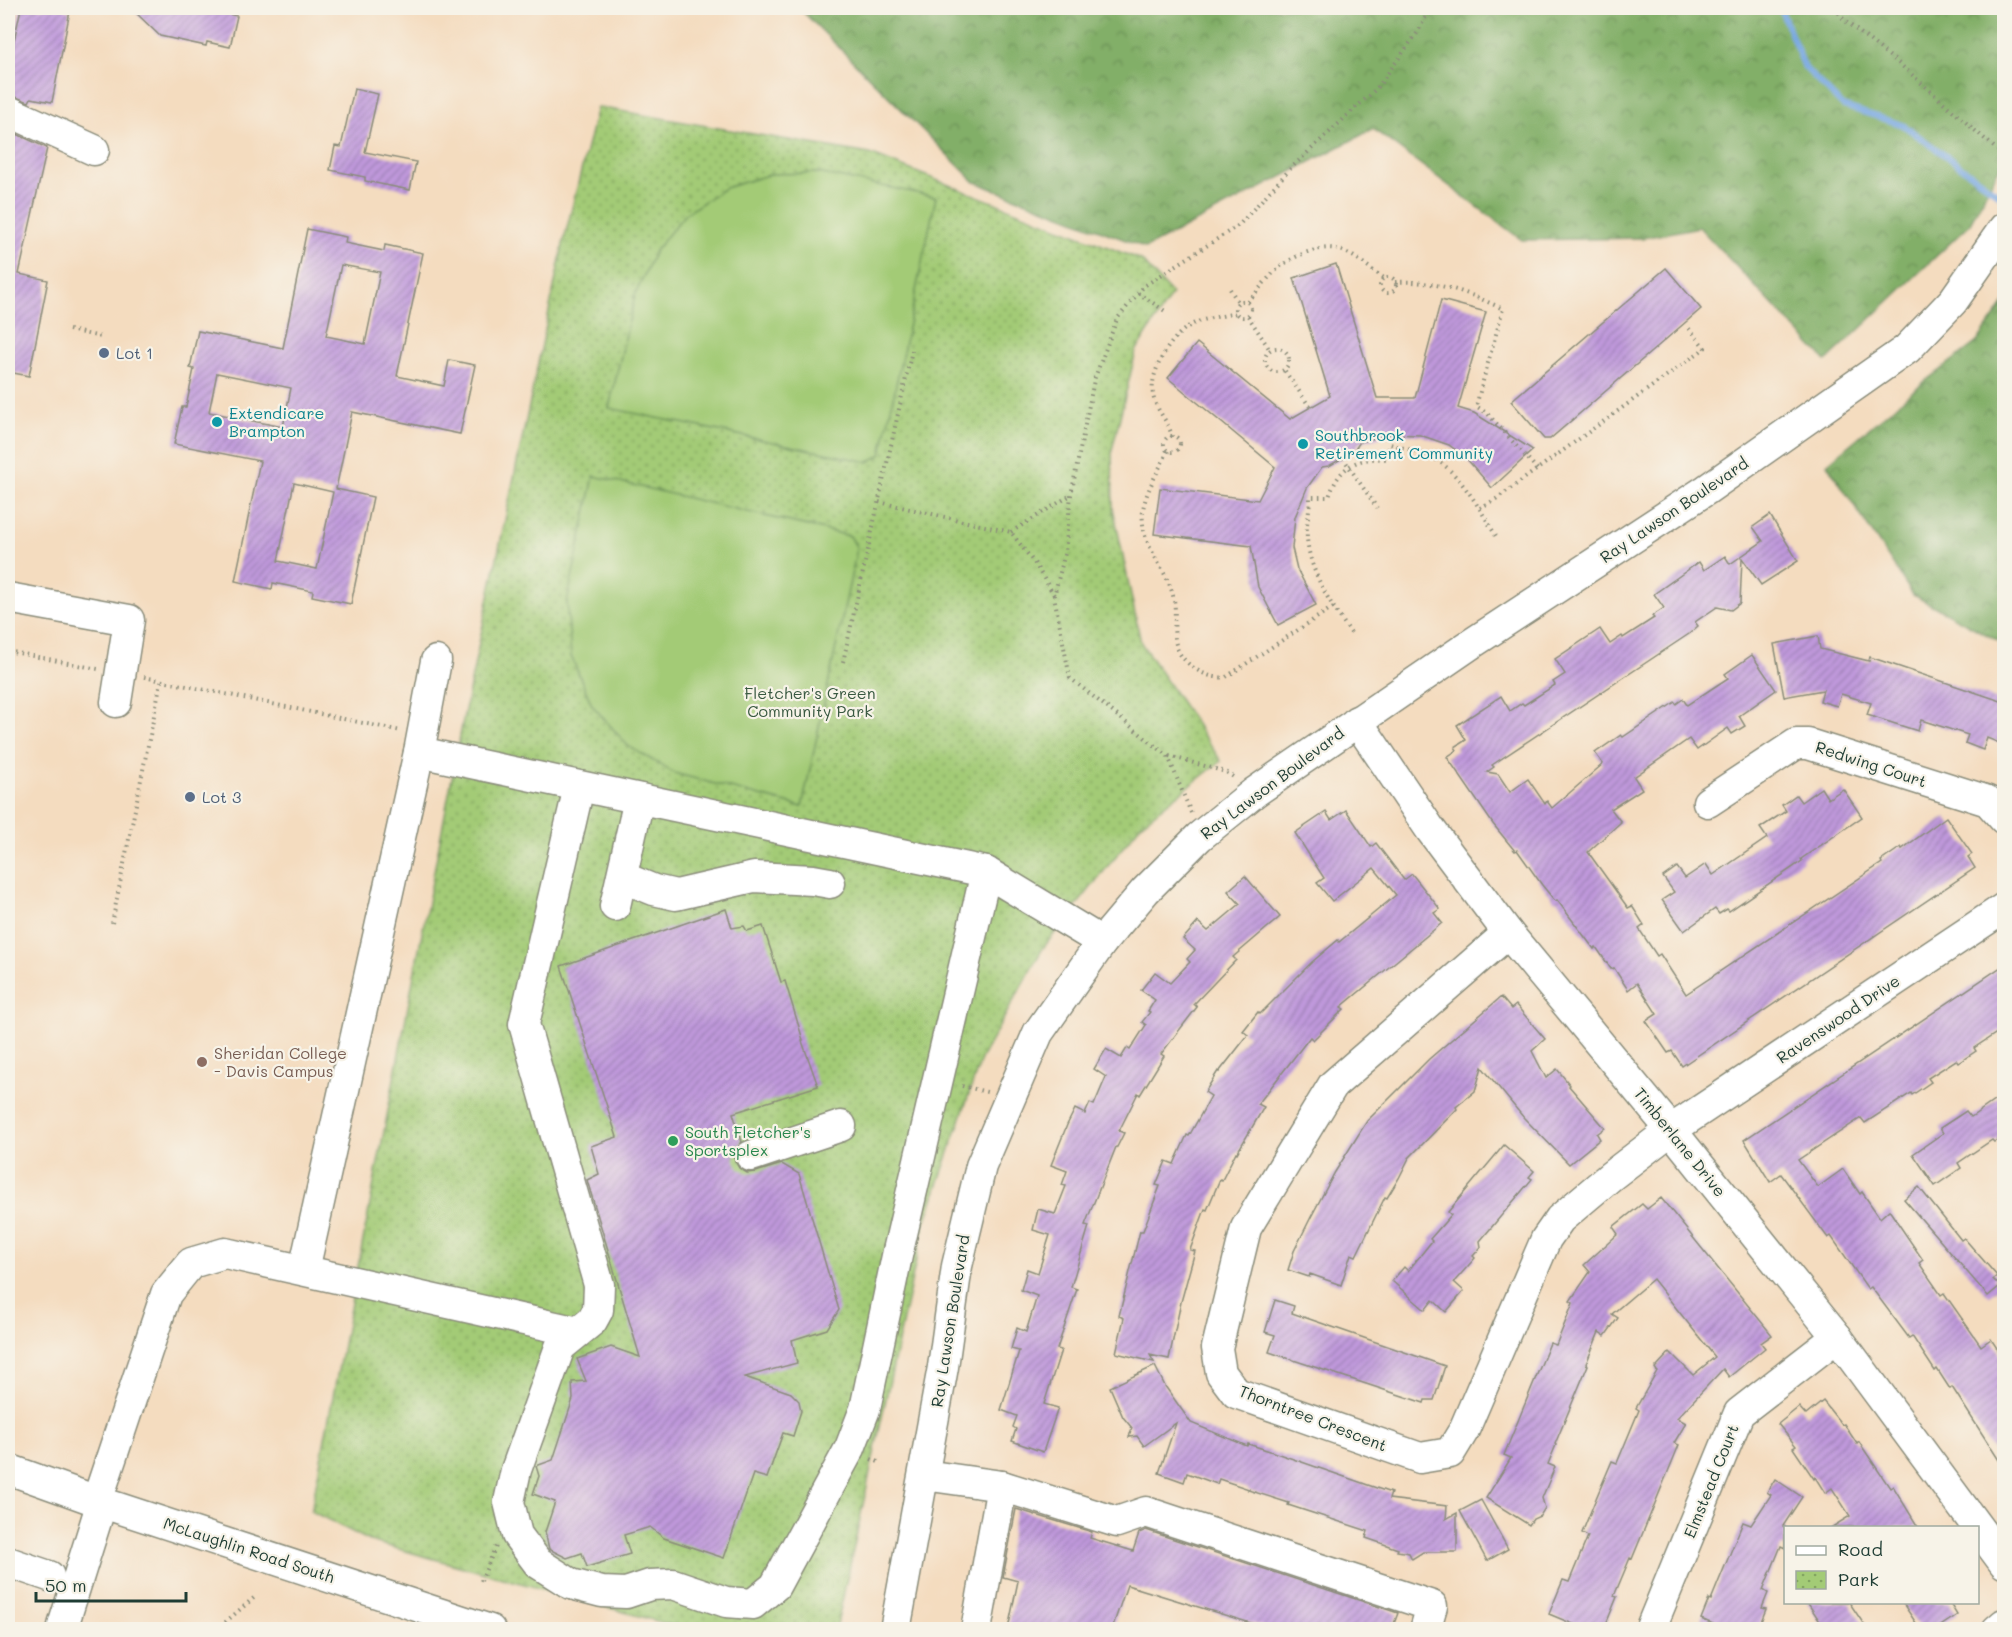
<svg xmlns="http://www.w3.org/2000/svg" width="2012" height="1637" viewBox="0 0 2012 1637" font-family="Mali,sans-serif">
	<style>
		.forest { fill: url(#forest-crowns); stroke: #50764e; stroke-width: 1.5 }
		.park { fill: url(#park-dots); stroke: #618455; stroke-width: 1.5 }
		.garden { fill: #a3cb76; stroke: #618455; stroke-width: 1.5 }
		.lines { fill: none; stroke-linecap: round; stroke-linejoin: round }
		.stream { stroke: #77a7e2; stroke-width: 6 }
		.building { fill: url(#building-hatch); fill-rule: evenodd }
		.minor-casing { stroke: #8a8c7a; stroke-width: 33 }
		.path { stroke: #8a8c7a; stroke-width: 4; stroke-dasharray: 1.5 4.5; stroke-linecap: butt }
		.minor { stroke: #fff; stroke-width: 30 }
		.service-dot { fill: #5c6f8a; stroke: #f7f3e8; stroke-width: 2 }
		.culture-dot { fill: #0f9aa8; stroke: #f7f3e8; stroke-width: 2 }
		.education-dot { fill: #8d6e63; stroke: #f7f3e8; stroke-width: 2 }
		.leisure-dot { fill: #2e9e5b; stroke: #f7f3e8; stroke-width: 2 }
		.labels { text-anchor: middle; stroke-width: 4.5; stroke-linejoin: round; paint-order: stroke }
		.service-label { font-size: 16px; fill: #4e5e75; stroke: #f7f3e8; text-anchor: start }
		.culture-label { font-size: 16px; fill: #0d838f; stroke: #f7f3e8; text-anchor: start }
		.street-label { font-size: 16px; fill: #1f3d34; stroke: #f7f3e8 }
		.park-label { font-size: 16px; fill: #395941; stroke: #f7f3e8 }
		.education-label { font-size: 16px; fill: #785e54; stroke: #f7f3e8; text-anchor: start }
		.leisure-label { font-size: 16px; fill: #27864d; stroke: #f7f3e8; text-anchor: start }
	</style>
	<defs>
		<pattern id="forest-crowns" width="20" height="18" patternUnits="userSpaceOnUse" patternTransform="scale(1.5)"><rect width="20" height="18" fill="#82af67"/><path d="M2 6a3 3 0 1 1 6 0M12 15a3 3 0 1 1 6 0" fill="none" stroke="#6a9056"/></pattern>
		<pattern id="park-dots" width="8" height="8" patternUnits="userSpaceOnUse" patternTransform="scale(1.5)"><rect width="8" height="8" fill="#a3cb76"/><path d="M2 2h.1M6 6h.1" fill="none" stroke="#84a662" stroke-width="1.8" stroke-linecap="round"/></pattern>
		<pattern id="building-hatch" width="6" height="6" patternUnits="userSpaceOnUse" patternTransform="scale(1.5)"><rect width="6" height="6" fill="#c099dc"/><path d="M-1 1l2-2M0 6l6-6M5 7l2-2" fill="none" stroke="#9b7eb3"/></pattern>
	</defs>
	<rect width="100%" height="100%" fill="#f7f3e8"/>
	<filter id="ink" filterUnits="userSpaceOnUse"><feTurbulence type="fractalNoise" baseFrequency=".0167" numOctaves="2"/><feDisplacementMap in="SourceGraphic" scale="12" xChannelSelector="R" yChannelSelector="G"/><feConvolveMatrix kernelMatrix="1 2 1 2 8 2 1 2 1" color-interpolation-filters="sRGB"/></filter>
	<filter id="wash" filterUnits="userSpaceOnUse"><feTurbulence type="fractalNoise" baseFrequency=".008" numOctaves="4" result="noise"/><feDisplacementMap in="SourceGraphic" scale="24" xChannelSelector="R" yChannelSelector="G"/><feGaussianBlur stdDeviation="1.35" result="paint"/><feColorMatrix in="noise" values="0 0 0 0 0 0 0 0 0 0 0 0 0 0 0 0 0 1.4 0 .05"/><feComposite in="paint" operator="in"/></filter>
	<g filter="url(#wash)">
		<rect width="100%" height="100%" fill="#f4dcbf"/>
		<g class="forest">
			<path d="M799 8H2004V159L1969 225 1826 361 1699 227 1643 238 1522 240 1373 129 1146 248 975 182Z"/>
			<path d="M2004 303V644L1913 595 1827 464 1920 385 1977 342Z"/>
		</g>
		<path class="park" d="M597 107 870 154 1141 260 1172 294 1136 351 1112 450 1113 508 1141 643 1221 761 1142 823 1043 948 981 1059 923 1228 836 1629H685L370 1541 311 1511 465 710 564 240Z"/>
		<g class="garden">
			<path d="M818 173 936 197 881 455 868 462 609 408 635 295 655 251 685 214 725 188 771 174Z"/>
			<path d="M594 476 850 536 857 548 802 807 674 773 628 746 592 705 571 656 567 602Z"/>
		</g>
		<g class="lines">
			<path class="stream" d="M1780 8 1805 68 1843 106 1903 125 2004 198"/>
		</g>
		<g id="blocks">
			<g class="building">
				<path d="M21 8H66L65 10 70 11 52 102 31 98 29 102 8 94V68Z"/>
				<path d="M131 8H215L214 11 237 16 230 47 207 42 206 46 160 36Z"/>
				<path d="M354 89 378 94 365 152 416 162 410 190 365 181V177L330 170 335 146 341 147Z"/>
				<path d="M8 130 47 148 19 274 48 280 29 376 8 372Z"/>
				<path d="M307 229 346 237 345 243 384 251 385 245 423 253 397 376 444 386 449 360 475 365 460 434 352 412 336 489 373 497 351 604 312 596 313 591 273 583 272 589 235 581 260 461 174 444 182 407H186L194 369 190 368 198 331 283 348ZM341 265 380 272 365 344 326 336ZM217 373 291 388 283 427 209 412ZM294 483 333 492 317 569 278 561Z"/>
				<path d="M1336 264 1377 398H1415L1441 300 1486 312 1458 408 1474 413 1533 450 1492 488 1466 458 1449 445 1420 435 1390 434 1360 442 1353 452 1329 466 1322 467 1307 488 1295 517 1292 548 1297 569 1316 605 1278 625 1258 587 1251 546 1154 534 1160 488 1258 500 1275 467 1168 378 1197 343 1290 419 1330 396 1294 278Z"/>
				<path d="M1666 268 1701 309 1550 439H1544L1511 401Z"/>
				<path d="M1770 515 1798 561 1761 585 1742 558 1740 603 1731 610 1717 607 1695 622 1698 626 1689 634 1492 765 1494 767 1487 772 1498 774 1510 792 1528 779 1545 804 1547 801 1552 808 1603 764 1595 753 1621 735 1623 737 1675 702 1676 704 1683 699 1687 705 1728 678 1725 674 1752 655 1776 690 1739 716 1745 726 1732 734 1728 728 1697 750 1689 739 1634 777 1642 789 1611 809 1621 822 1588 852 1628 908 1632 906 1644 925 1639 929 1657 956 1660 954 1686 994 1882 863 1881 861 1901 847 1902 849 1946 817 1972 854 1968 857 1975 868 1682 1066 1672 1051 1668 1053 1646 1021 1657 1014 1637 983 1628 990 1614 968 1611 969 1596 947 1594 949 1557 900 1555 901 1542 885 1517 850 1515 851 1493 824 1447 757 1457 750 1455 747 1466 740 1457 725 1501 696 1510 711 1522 703 1524 705 1555 685 1553 682 1565 674 1555 659 1600 629 1610 644 1622 636 1623 638 1654 618 1652 616 1664 608 1654 594 1699 562 1704 570 1725 556 1730 564 1763 541 1753 527Z"/>
				<path d="M1818 636 1820 649 1869 661 1870 657 2004 702V745L1987 738 1983 750 1965 743 1968 735 1921 720 1918 731 1867 715 1871 703 1841 694 1837 706 1820 701 1823 690 1784 697 1774 644Z"/>
				<path d="M1821 788 1828 799 1843 789 1862 817 1801 859 1802 861 1729 911 1727 909 1719 914 1715 909 1684 931 1662 900 1674 892 1663 877 1677 867 1685 878 1706 864 1713 875 1767 838 1760 828 1786 811 1782 805 1796 795 1801 802Z"/>
				<path d="M1346 810 1371 847 1376 843 1404 880 1412 874 1440 909 1434 913 1442 923 1341 1007 1344 1009 1313 1040 1310 1037 1258 1104 1264 1107 1237 1153 1236 1152 1222 1180 1220 1179 1207 1210 1205 1209 1190 1250 1195 1251 1181 1302 1169 1359 1150 1355 1154 1362 1116 1353 1124 1318 1119 1316 1140 1231H1143L1160 1186 1156 1185 1166 1161 1174 1164 1187 1135 1189 1136 1211 1096 1205 1092 1218 1071 1219 1072 1248 1035 1243 1031 1258 1012 1260 1014 1312 962 1338 940 1339 942 1396 895 1374 868 1332 901 1317 883 1324 878 1295 833 1326 812 1331 820Z"/>
				<path d="M1245 876 1280 917 1233 957 1236 960 1194 1004 1197 1007 1161 1054 1164 1056 1140 1095 1138 1093 1119 1131 1124 1133 1117 1147H1116L1085 1225 1089 1226 1071 1287 1077 1289 1057 1349 1061 1350 1044 1404 1058 1408 1043 1452 1012 1441 1016 1429 1013 1427 1017 1416 1001 1410 1019 1351 1011 1349 1017 1328 1026 1332 1037 1296 1021 1290 1027 1269 1038 1273 1050 1235 1033 1230 1038 1209 1055 1214 1066 1186 1062 1185 1067 1171 1051 1165 1067 1125 1075 1109 1085 1114 1090 1103 1094 1105 1106 1077 1094 1069 1106 1049 1121 1058 1127 1048 1130 1050 1146 1025 1142 1022 1150 1012 1148 1011 1155 1000 1141 990 1155 972 1170 983 1190 962 1187 959 1195 950 1183 939 1198 922 1208 931 1240 904 1228 891Z"/>
				<path d="M726 909 732 928 744 926 747 931 763 926 781 982 785 981 803 1040 802 1041 818 1086 733 1113 742 1142 734 1152 735 1161 739 1168 747 1173 756 1172 782 1164 799 1174 839 1310 827 1329 792 1340 797 1363 745 1377 791 1393 799 1401 801 1411 793 1436 783 1433 767 1478 753 1474 724 1558 664 1538 650 1527 624 1535 630 1554 587 1567 582 1553 567 1558 549 1549 545 1532 555 1502 533 1494 539 1476 536 1466 553 1460 573 1399 572 1382 586 1381 577 1359 611 1347 640 1357 587 1180 599 1174 591 1146 617 1137 561 966Z"/>
				<path d="M2004 965V1028L1974 1048 1976 1051 1958 1063 1956 1060 1928 1078 1931 1082 1912 1095 1911 1093 1865 1123 1861 1118 1798 1160 1818 1187 1843 1169 1860 1194 1862 1192 1880 1218 1889 1210 1923 1260 1919 1263 1941 1295 1944 1293 1981 1346 1991 1339 2004 1359V1468L1952 1387 1950 1389 1937 1369 1935 1371 1912 1336 1909 1338 1871 1287 1868 1289 1831 1236 1828 1238 1781 1174 1770 1182 1744 1140Z"/>
				<path d="M1501 997 1511 1009 1516 1005 1545 1039 1532 1051 1546 1078 1557 1069 1570 1085 1569 1086 1605 1128 1597 1134 1600 1139 1569 1164 1524 1118 1482 1067 1475 1091 1456 1107 1457 1109 1409 1158 1399 1178 1387 1198 1385 1197 1356 1256 1351 1254 1341 1285 1310 1274 1309 1277 1288 1270 1294 1251 1311 1217 1335 1172 1367 1121 1429 1059Z"/>
				<path d="M2004 1094V1135L1994 1142 1992 1140 1958 1163 1961 1168 1935 1186 1913 1154 1943 1133 1940 1128 1966 1111 1971 1117Z"/>
				<path d="M1504 1145 1534 1171 1529 1177 1532 1179 1480 1241 1481 1247 1473 1256 1475 1258 1454 1282 1464 1291 1446 1312 1433 1300 1425 1310 1392 1281 1404 1267 1408 1271 1432 1241 1430 1239 1451 1215 1448 1212Z"/>
				<path d="M1919 1187 1961 1240 1964 1238 1997 1276 1993 1279 2000 1286 1988 1296 1904 1199Z"/>
				<path d="M1661 1198 1772 1335 1761 1343 1765 1348 1729 1377 1723 1369 1677 1418 1686 1423 1674 1443 1679 1445 1632 1559 1630 1558 1614 1596 1617 1597 1604 1629H1585L1549 1614 1563 1580 1569 1582 1588 1536 1582 1533 1597 1496 1612 1461 1617 1463 1639 1410 1636 1408 1657 1371 1655 1368 1670 1352 1693 1375 1715 1357 1653 1279 1612 1314 1618 1318 1605 1336 1599 1332 1586 1364 1588 1365 1555 1444 1556 1445 1548 1464 1555 1467 1542 1498 1545 1508 1540 1516 1533 1519 1529 1525 1486 1498 1511 1458 1504 1455 1550 1343 1556 1345 1573 1303 1570 1301 1590 1272 1584 1265 1618 1234 1613 1227 1642 1204 1647 1209Z"/>
				<path d="M1275 1300 1294 1306 1292 1313 1445 1366 1434 1400H1425L1424 1403 1269 1352 1275 1335 1265 1332Z"/>
				<path d="M1155 1366 1165 1386 1191 1423 1247 1446 1248 1444 1273 1452 1391 1493 1389 1499 1447 1506 1446 1519 1457 1513V1552H1423L1412 1559 1409 1553 1397 1551 1398 1549 1366 1538 1368 1531 1288 1505 1289 1503 1248 1490 1249 1489 1219 1479 1217 1484 1187 1473 1184 1482 1159 1473 1176 1423 1144 1446 1137 1436 1129 1437 1132 1428 1123 1417 1110 1387Z"/>
				<path d="M1823 1401 1842 1425 1844 1424 1857 1444 1859 1442 1890 1488 1893 1486 1918 1527H1832L1850 1516 1832 1488 1825 1493 1815 1477 1814 1479 1793 1448 1796 1446 1778 1424 1799 1407 1806 1415Z"/>
				<path d="M1775 1479 1802 1497 1783 1526 1785 1527V1548L1781 1546 1763 1590 1768 1593 1762 1608 1766 1609 1758 1629H1716L1718 1626 1701 1619 1709 1599 1711 1600 1743 1522 1751 1525 1771 1495 1767 1492Z"/>
				<path d="M1481 1500 1508 1549 1487 1561 1460 1511Z"/>
				<path d="M1016 1509 1092 1532 1090 1538 1133 1551 1139 1533 1146 1530 1398 1613 1392 1629H1270L1127 1585 1112 1629H1008L1018 1581 1003 1577Z"/>
				<path d="M1807 1602H1849L1867 1629H1825Z"/>
				<path d="M1902 1602H1949L1957 1615 1936 1629H1920Z"/>
			</g>
		</g>
	</g>
	<g filter="url(#ink)">
		<use href="#blocks" fill-opacity="0" stroke="#8a8c7a" stroke-width="1.5"/>
		<g class="lines">
			<defs>
				<g id="minor">
					<path d="M8 111 94 150"/>
					<path d="M8 598 129 620 116 702"/>
					<path d="M1357 721 1430 829 1508 933 1671 1130 1837 1337 2004 1563"/>
					<path d="M419 752 986 872 1102 942"/>
					<path d="M579 787 524 1024 599 1285 598 1310 592 1321 560 1347 516 1470 509 1502 517 1535 538 1563 571 1584 602 1592 626 1593 650 1585 673 1584 726 1602 753 1604 775 1586 850 1448 865 1409 898 1251 986 872"/>
					<path d="M1708 802 1796 744H1808L1988 801 2004 819"/>
					<path d="M622 877 654 890 676 895 754 877 813 880 830 883"/>
					<path d="M615 906 639 799"/>
					<path d="M1508 933 1333 1085 1246 1228 1217 1348 1221 1373 1236 1393 1420 1458 1450 1453 1464 1430 1546 1239 1560 1219 1611 1176 1671 1130 2004 908"/>
					<path d="M751 1156 841 1126"/>
					<path d="M304 1270 419 752 436 661"/>
					<path d="M8 1469 97 1501 490 1630"/>
					<path d="M924 1475 1002 1486 1117 1522 1146 1512 1432 1606 1425 1630"/>
					<path d="M97 1501 166 1294 191 1263 225 1253 578 1332"/>
					<path d="M8 1562 49 1576"/>
					<path d="M63 1626 102 1502"/>
					<path d="M895 1630 943 1367 957 1266 981 1166 1038 1033 1102 942 1145 891 1199 837 1255 792 1471 644 1706 490 1907 349 1953 301 2004 228"/>
					<path d="M976 1630 1002 1486"/>
					<path d="M1650 1630 1739 1413 1837 1337"/>
					<path d="M1997 1630 2004 1624"/>
				</g>
			</defs>
			<use href="#minor" class="minor-casing"/>
			<g class="path">
				<path d="M1835 8 1845 21 1902 66 2004 156"/>
				<circle cx="1388" cy="285" r="8"/>
				<path d="M1395 282C1434 280 1468 292 1503 309L1476 406 1488 414 1538 470"/>
				<path d="M1230 289 1238 302"/>
				<path d="M1138 293 1165 311"/>
				<circle cx="1243" cy="309" r="8"/>
				<path d="M1248 302C1268 279 1278 262 1308 252 1321 248 1333 246 1345 252 1359 258 1371 270 1384 278"/>
				<path d="M1248 316 1270 350"/>
				<path d="M69 330 101 337"/>
				<circle cx="1277" cy="360" r="12"/>
				<path d="M1285 371 1310 407"/>
				<circle cx="1172" cy="444" r="8"/>
				<path d="M1172 437C1169 421 1156 411 1153 395 1149 370 1173 332 1195 323 1206 318 1224 316 1236 313"/>
				<path d="M1168 451C1159 470 1146 490 1143 510 1139 548 1168 566 1174 600 1177 617 1170 638 1180 654 1189 668 1210 680 1226 677L1333 607"/>
				<path d="M1343 458 1377 508"/>
				<path d="M879 502 1011 532 1035 564 1054 595"/>
				<path d="M1480 508 1496 499 1705 348 1687 326"/>
				<path d="M1011 532 1071 495"/>
				<path d="M1351 633C1329 602 1304 564 1307 525 1308 516 1310 506 1310 497H1329C1339 467 1355 457 1386 459L1390 444C1403 448 1418 451 1431 457 1458 469 1481 511 1496 536"/>
				<path d="M8 651 98 669"/>
				<path d="M843 662 913 346"/>
				<path d="M144 677 401 731"/>
				<path d="M1169 756 1226 772 1235 778"/>
				<path d="M1191 813 1168 756 1070 678 1054 596 1065 553 1071 495 1094 380 1117 319 1144 286 1239 225 1291 168 1377 88 1418 32 1430 8"/>
				<path d="M112 923 161 681"/>
				<path d="M962 1086 987 1092"/>
				<path d="M871 1459 881 1463"/>
				<path d="M481 1581 496 1546"/>
				<path d="M216 1630 256 1596"/>
			</g>
			<use href="#minor" class="minor"/>
		</g>
	</g>
	<g class="service-dot">
		<circle cx="104" cy="353" r="6"/>
		<circle cx="190" cy="797" r="6"/>
	</g>
	<g class="culture-dot">
		<circle cx="217" cy="422" r="6"/>
		<circle cx="1303" cy="444" r="6"/>
	</g>
	<circle class="education-dot" cx="202" cy="1062" r="6"/>
	<circle class="leisure-dot" cx="673" cy="1141" r="6"/>
	<g class="labels">
		<g class="service-label">
			<text x="116" y="359">Lot 1</text>
			<text x="202" y="803">Lot 3</text>
		</g>
		<g class="culture-label">
			<text x="229" y="419">Extendicare<tspan x="229" dy="18">Brampton</tspan></text>
			<text x="1315" y="441">Southbrook<tspan x="1315" dy="18">Retirement Community</tspan></text>
		</g>
		<g class="street-label">
			<text transform="translate(1674 510) rotate(-34)" y="6">Ray Lawson Boulevard</text>
			<text transform="translate(1871 764) rotate(18)" y="6">Redwing Court</text>
			<text transform="translate(1272 783) rotate(-37)" y="6">Ray Lawson Boulevard</text>
			<text transform="translate(1838 1019) rotate(-34)" y="6">Ravenswood Drive</text>
			<text transform="translate(1680 1142) rotate(51)" y="6">Timberlane Drive</text>
			<text transform="translate(950 1321) rotate(-81)" y="6">Ray Lawson Boulevard</text>
			<text transform="translate(1313 1418) rotate(21)" y="6">Thorntree Crescent</text>
			<text transform="translate(1711 1481) rotate(-68)" y="6">Elmstead Court</text>
			<text transform="translate(249 1550) rotate(18)" y="6">McLaughlin Road South</text>
		</g>
		<g class="park-label">
			<text x="810" y="699">Fletcher's Green<tspan x="810" dy="18">Community Park</tspan></text>
		</g>
		<g class="education-label">
			<text x="214" y="1059">Sheridan College<tspan x="214" dy="18">- Davis Campus</tspan></text>
		</g>
		<g class="leisure-label">
			<text x="685" y="1138">South Fletcher's<tspan x="685" dy="18">Sportsplex</tspan></text>
		</g>
	</g>
	<rect width="2012" height="1637" fill="none" stroke="#f7f3e8" stroke-width="30"/>
	<rect x="1784" y="1526" width="195" height="78" fill="#f7f3e8" stroke="#a1aaa0" stroke-width="1.5"/>
	<rect x="1796" y="1546" width="30" height="9" fill="#ffffff" stroke="#a1aaa0" stroke-width="1.5"/>
	<text x="1838" y="1556" font-size="18" fill="#1f3d34">Road</text>
	<rect x="1796" y="1571" width="30" height="18" fill="url(#park-dots)" stroke="#a1aaa0" stroke-width="1.5"/>
	<text x="1838" y="1586" font-size="18" fill="#1f3d34">Park</text>
	<path d="M36 1592v9h150v-9" fill="none" stroke="#1f3d34" stroke-width="3"/>
	<text x="45" y="1592" font-size="18" fill="#1f3d34" stroke="#f7f3e8" stroke-width="4.5" paint-order="stroke">50 m</text>
</svg>
